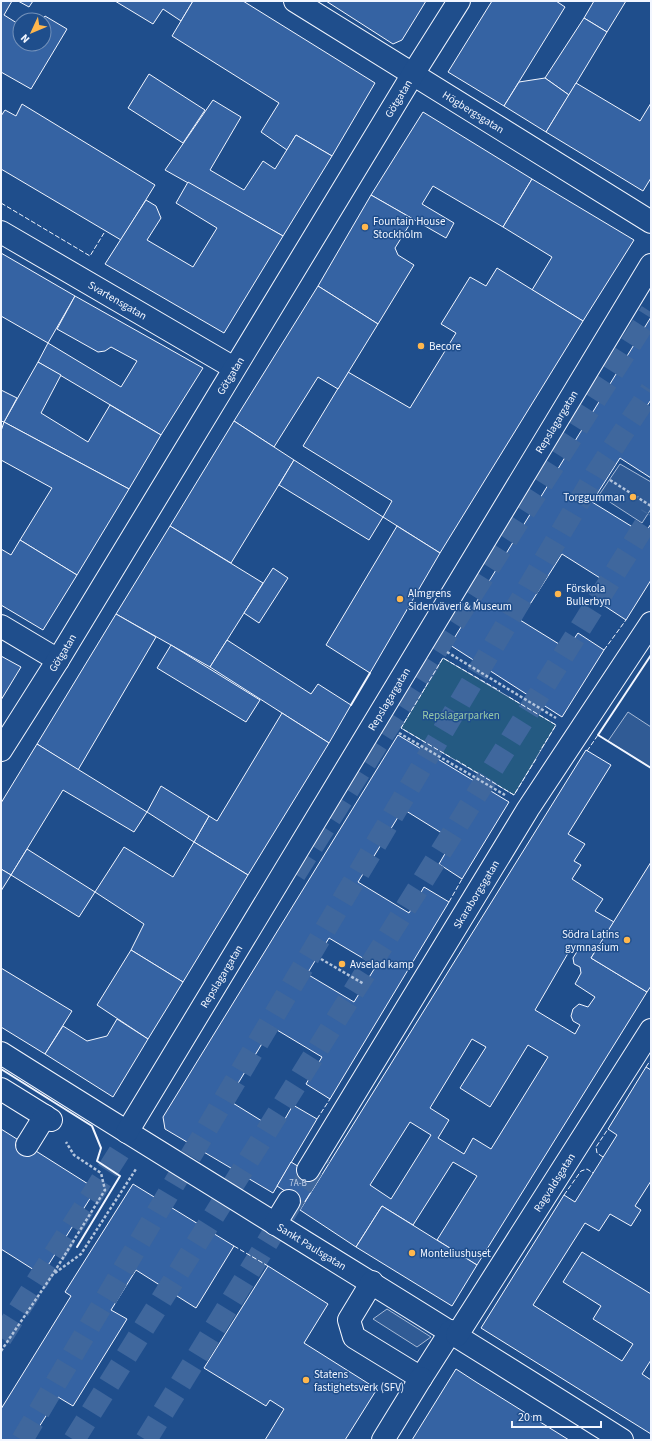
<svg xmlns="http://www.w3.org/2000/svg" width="652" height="1441" viewBox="0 0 652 1441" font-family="'Source Sans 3',sans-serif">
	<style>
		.green { fill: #245a82; stroke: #a8bbd7 }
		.parking { fill: #305b95; stroke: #a8bbd7 }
		.building { fill: #3563a3; stroke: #f2f6ff; fill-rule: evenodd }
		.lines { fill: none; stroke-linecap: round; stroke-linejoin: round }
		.minor-tunnel { stroke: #3f679d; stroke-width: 22; stroke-dasharray: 22 11; stroke-linecap: butt }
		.highway-tunnel { stroke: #3f679d; stroke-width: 22; stroke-dasharray: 22 11; stroke-linecap: butt }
		.minor-casing { stroke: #f2f6ff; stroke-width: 24 }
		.path { stroke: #b3c4dc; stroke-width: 2.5; stroke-dasharray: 3 2; stroke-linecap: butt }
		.minor { stroke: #1f4e8c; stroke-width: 22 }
		.fence { stroke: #f2f6ff; stroke-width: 1; stroke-dasharray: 5 2; stroke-linecap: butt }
		.wall { stroke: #f2f6ff; stroke-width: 2 }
		.poi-dot { fill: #ffb74d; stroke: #1f4e8c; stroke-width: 1.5 }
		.labels { text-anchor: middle; stroke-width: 3; stroke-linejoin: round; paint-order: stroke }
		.number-label { font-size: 9px; fill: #c3d1e8 }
		.street-label { font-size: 11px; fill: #f2f6ff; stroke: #1f4e8c }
		.poi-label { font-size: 11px; fill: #f2f6ff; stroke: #1f4e8c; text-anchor: start }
		.park-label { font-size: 11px; fill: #97c8a6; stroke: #1f4e8c }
	</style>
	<rect width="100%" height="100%" fill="#1f4e8c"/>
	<path class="green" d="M443 658 556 725 514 795 401 728Z"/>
	<g class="parking">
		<path d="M620 464 651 482V509L642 523 599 495Z"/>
		<path d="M628 712 651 727V768L608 741Z"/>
		<path d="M387 1309 431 1337 417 1347 373 1319Z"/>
	</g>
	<g class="building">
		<path d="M1 1H12L4 15 20 25V44H44V20H42L45 16 67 29 31 89 1 72Z"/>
		<path d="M18 1H33L29 7Z"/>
		<path d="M115 1H193L181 21 163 9 153 24Z"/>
		<path d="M193 1H243L375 83 332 156 296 135 287 150 261 132 279 103 172 36Z"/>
		<path d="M326 1H426L402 40 393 44Z"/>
		<path d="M492 1H556L565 7 504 106 448 72Z"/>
		<path d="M594 1H626L607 32 584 18Z"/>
		<path d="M584 18 607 32 569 95 545 78Z"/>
		<path d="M149 74 205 110 183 143 128 108Z"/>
		<path d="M545 78 569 95 546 132 504 106 519 82Z"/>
		<path d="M576 83 640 121 651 103V178L643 191 546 132Z"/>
		<path d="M213 100 241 117 210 170 244 190 263 161 275 169 296 135 332 156 283 236 165 170Z"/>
		<path d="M22 104 155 185 121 240 1 169V116L5 110 16 116Z"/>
		<path d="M423 112 532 179 503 227 433 186 422 204 454 223 446 238 371 195Z"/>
		<path d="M532 179 634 240 583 321 532 290 552 257 503 227Z"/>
		<path d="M188 182 283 236 224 333 105 264 146 200 156 206 161 218 147 240 193 267 217 228 176 203Z"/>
		<path d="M371 195 413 219 395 248 398 255 414 265 378 324 318 286Z"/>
		<path d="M1 253 75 296 48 343 1 316Z"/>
		<path d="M497 268 583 321 440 553 383 517 392 501 303 446 348 372 410 408 456 333 441 324 470 277 486 286Z"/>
		<path d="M318 286 378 324 338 389 318 377 274 447 234 421Z"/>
		<path d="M75 296 203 368 161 435 38 362 48 343 121 387 137 361 111 347 105 351 98 352 57 329Z"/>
		<path d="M651 317V400L646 407 651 410V478L620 458 592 502 644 534 651 524V580L626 620 597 601 608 583 562 554 520 620 567 649 578 633 604 650 562 717 450 645Z"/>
		<path d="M38 362 61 375 41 413 88 442 110 405 161 435 129 489 4 422Z"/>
		<path d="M1 390 17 398 4 422 1 421Z"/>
		<path d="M234 421 294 460 231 563 170 526Z"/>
		<path d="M4 422 129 489 77 575 20 540 52 488 1 460V431Z"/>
		<path d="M294 460 383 517 369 540 279 485Z"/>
		<path d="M170 526 263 583 210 667 116 614Z"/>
		<path d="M397 526 440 553 370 673 326 645Z"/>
		<path d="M20 540 77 575 43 630 1 605V549L11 555Z"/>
		<path d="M273 568 288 578 259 623 244 613Z"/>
		<path d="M116 614 156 637 78 770 37 744Z"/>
		<path d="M227 640 311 694 318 684 351 705 329 743 210 667Z"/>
		<path d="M171 645 260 700 246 722 157 668Z"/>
		<path d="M1 656 21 667 1 700Z"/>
		<path d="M282 713 329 743 248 875 194 842 209 816 217 821Z"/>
		<path d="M398 735 509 802 462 879 439 864 453 840 403 809 358 882 409 913 424 887 449 902 330 1099 306 1084 322 1057 272 1027 228 1100 278 1131 293 1105 317 1119 273 1193 165 1129 163 1117ZM329 938 376 966 354 1002 307 974Z"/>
		<path d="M37 744 147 812 134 832 63 790 11 875 1 869V803Z"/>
		<path d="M586 750 611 765 568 834 585 844 574 861 581 865 572 879 603 899 595 911 614 922 591 958 647 992 477 1265 437 1240 477 1176 453 1162 413 1225 382 1206 356 1247 300 1210ZM571 948 578 950 573 958 574 964 580 967 581 973 575 984 595 997 588 1007 579 1004 573 1009 571 1016 573 1021 580 1025 575 1034 535 1010ZM472 1039 486 1047 460 1088 490 1107 528 1045 548 1057 491 1149 473 1138 464 1154 438 1138 449 1120 430 1108ZM410 1122 431 1135 391 1199 370 1185Z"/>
		<path d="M161 786 209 816 194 842 147 812Z"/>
		<path d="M194 842 248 875 183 982 131 950 144 924 95 892 124 847 173 877Z"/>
		<path d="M27 849 95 892 79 917 11 875Z"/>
		<path d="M651 862V986L647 992 591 958Z"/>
		<path d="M1 869 11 875 1 891Z"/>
		<path d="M131 950 183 982 148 1039 97 1005Z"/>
		<path d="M1 968 72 1011 45 1054 1 1027Z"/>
		<path d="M117 1019 148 1039 113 1097 45 1054 63 1026 87 1041 107 1036Z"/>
		<path d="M646 1067 651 1070V1181L635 1206 641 1210 631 1226 610 1214 599 1231 585 1223 533 1305 622 1361 633 1344 593 1319 601 1306 563 1282 582 1252 651 1294V1360L642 1374 651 1380V1434L481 1328 564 1195 575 1202 617 1135 608 1129Z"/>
		<path d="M1 1129 96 1189 42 1275 1 1249Z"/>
		<path d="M291 1162 319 1179 304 1203 277 1186Z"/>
		<path d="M133 1184 234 1246 196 1308 136 1270 111 1310 127 1319 73 1406 58 1397 32 1438 35 1440H1V1409L71 1296 65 1292Z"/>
		<path d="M382 1206 477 1265 452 1306 356 1247Z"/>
		<path d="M268 1266 328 1304 304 1343 377 1389 345 1440H265L284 1409 270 1400 266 1406 204 1368Z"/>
		<path d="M456 1369 476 1382 569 1440H412Z"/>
	</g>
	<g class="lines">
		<g class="minor-tunnel">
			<path d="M295 874 651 312"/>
			<path d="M1 1338 141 1118"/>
			<path d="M146 1440 321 1155"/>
		</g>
		<g class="highway-tunnel">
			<path d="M22 1440 595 475 651 390"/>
			<path d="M74 1440 651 515"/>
		</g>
		<defs>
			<g id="minor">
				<path id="s1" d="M295 1 651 222"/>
				<path id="s2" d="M1 232 234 368"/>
				<path d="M1 626 58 660"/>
				<path id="s3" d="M1 750 58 660 413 74 459 1"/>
				<path id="s4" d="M1 1053C207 1183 416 1309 622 1440"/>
				<path d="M1 1089 51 1120"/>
				<path id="s5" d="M127 1132 651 265"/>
				<path d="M27 1145 45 1116"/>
				<path id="s6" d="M308 1170 528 809 651 623"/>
				<path d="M275 1224 289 1201"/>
				<path d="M372 1282 349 1320 354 1337 421 1378 451 1331"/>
				<path id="s7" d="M457 1335 651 1030"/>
				<path d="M383 1440 421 1378"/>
			</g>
		</defs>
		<use href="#minor" class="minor-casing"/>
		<g class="path">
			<path d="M610 480 651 506"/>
			<path d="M447 652 556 718"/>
			<path d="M399 733 505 795"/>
			<path d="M321 959 364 984"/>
			<path d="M55 1273 81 1254 136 1169"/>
			<path d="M1 1351 53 1274 105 1190 101 1173 74 1155 66 1142"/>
		</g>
		<use href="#minor" class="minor"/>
		<g class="fence">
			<path d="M1 203 90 256 104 233"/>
			<path d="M604 650 626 620"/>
			<path d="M509 697 556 725 540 751"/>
			<path d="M587 751 598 735"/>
			<path d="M450 757 401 728 443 658 500 691"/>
			<path d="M456 760 514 795 536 759"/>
			<path d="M449 902 462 879"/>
			<path d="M646 1067 650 1061"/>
			<path d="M317 1119 330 1099"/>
			<path d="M603 1157 597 1153 596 1147 608 1129"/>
			<path d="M564 1195 581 1171 587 1169 593 1173"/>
			<path d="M234 1246 268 1266"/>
		</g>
		<g class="wall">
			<path d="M651 655 598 735 651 768"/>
			<path d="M351 705 370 673"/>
			<path d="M1 1069 92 1126 101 1148 97 1161 120 1176 77 1247"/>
		</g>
	</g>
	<g class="poi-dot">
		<circle cx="365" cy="227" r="4"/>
		<circle cx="421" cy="346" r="4"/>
		<circle cx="633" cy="497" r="4"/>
		<circle cx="558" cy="594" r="4"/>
		<circle cx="400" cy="599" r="4"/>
		<circle cx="627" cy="940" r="4"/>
		<circle cx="342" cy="964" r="4"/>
		<circle cx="412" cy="1253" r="4"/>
		<circle cx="306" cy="1380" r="4"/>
	</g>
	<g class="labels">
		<g class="number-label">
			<text x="298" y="1186">7A-B</text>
		</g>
		<g class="street-label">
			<text dy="4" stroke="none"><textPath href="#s3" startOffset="763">Götgatan</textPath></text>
			<text dy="4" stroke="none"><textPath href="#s1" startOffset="210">Högbergsgatan</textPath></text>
			<text dy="4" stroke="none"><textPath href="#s2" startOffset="135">Svartensgatan</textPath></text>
			<text dy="4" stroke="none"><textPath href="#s3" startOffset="439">Götgatan</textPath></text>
			<text dy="4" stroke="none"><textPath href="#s5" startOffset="830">Repslagargatan</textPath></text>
			<text dy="4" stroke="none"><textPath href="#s3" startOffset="115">Götgatan</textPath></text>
			<text dy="4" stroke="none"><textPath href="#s5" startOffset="506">Repslagargatan</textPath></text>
			<text dy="4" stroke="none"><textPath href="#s6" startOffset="323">Skaraborgsgatan</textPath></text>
			<text dy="4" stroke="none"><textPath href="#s5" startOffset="182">Repslagargatan</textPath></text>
			<text dy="4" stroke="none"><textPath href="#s7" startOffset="181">Ragvaldsgatan</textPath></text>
			<text dy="4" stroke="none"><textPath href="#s4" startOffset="366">Sankt Paulsgatan</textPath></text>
		</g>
		<g class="poi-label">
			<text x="373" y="225">Fountain House<tspan x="373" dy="13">Stockholm</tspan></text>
			<text x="429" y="350">Becore</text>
			<text x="625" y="501" text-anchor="end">Torggumman</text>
			<text x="566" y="592">Förskola<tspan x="566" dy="13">Bullerbyn</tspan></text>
			<text x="408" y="597">Almgrens<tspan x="408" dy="13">Sidenväveri &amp; Museum</tspan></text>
			<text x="619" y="938" text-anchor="end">Södra Latins<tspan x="619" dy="13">gymnasium</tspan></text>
			<text x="350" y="968">Avselad kamp</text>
			<text x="420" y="1257">Monteliushuset</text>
			<text x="314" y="1378">Statens<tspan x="314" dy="13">fastighetsverk (SFV)</tspan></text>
		</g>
		<g class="park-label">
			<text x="461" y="719">Repslagarparken</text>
		</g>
	</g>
	<rect width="652" height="1441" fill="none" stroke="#f2f6ff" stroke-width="4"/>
	<g transform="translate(32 32) rotate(226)"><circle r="19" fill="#1f4e8c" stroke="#7391ba"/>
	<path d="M0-3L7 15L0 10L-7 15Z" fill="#ffb74d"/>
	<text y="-6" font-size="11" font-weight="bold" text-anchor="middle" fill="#f2f6ff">N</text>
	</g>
	<path d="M512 1421v6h89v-6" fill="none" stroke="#f2f6ff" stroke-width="2"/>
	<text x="518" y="1421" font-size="12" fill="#f2f6ff" stroke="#1f4e8c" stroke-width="3" paint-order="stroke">20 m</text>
</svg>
